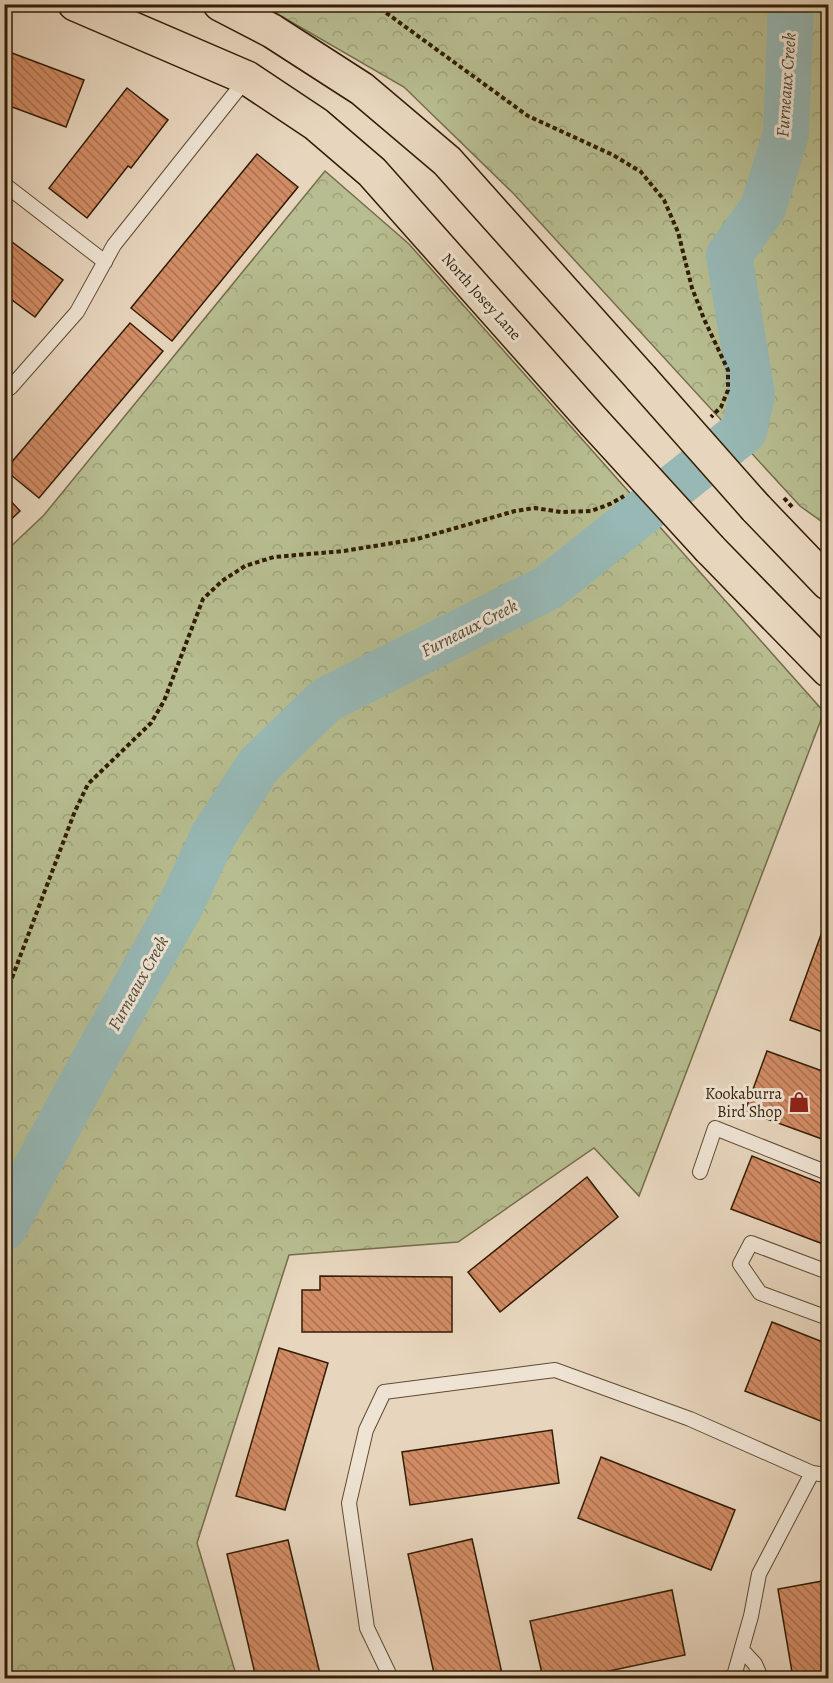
<svg xmlns="http://www.w3.org/2000/svg" width="833" height="1683" viewBox="0 0 833 1683" font-family="Alegreya,serif">
	<style>
		.park { fill: url(#park-crowns); stroke: #746d4a; stroke-width: 1.5 }
		.lines { fill: none; stroke-linecap: round; stroke-linejoin: round }
		.river { stroke: #97b8b5; stroke-width: 46 }
		.building { fill: url(#building-back-hatch); stroke: #321d03; stroke-width: 1.5 }
		.lane-casing { stroke: #5f4b32; stroke-width: 16 }
		.primary-casing { stroke: #321d03; stroke-width: 36 }
		.path { stroke: #321d03; stroke-width: 4; stroke-dasharray: 4.5 3; stroke-linecap: butt }
		.lane { stroke: #efe4d4; stroke-width: 14 }
		.primary { stroke: #e7d5bd; stroke-width: 33 }
		.primary-bridge-casing { stroke: #321d03; stroke-width: 36; stroke-linecap: butt }
		.path-bridge { stroke: #321d03; stroke-width: 4; stroke-dasharray: 4.5 3; stroke-linecap: butt }
		.primary-bridge { stroke: #e7d5bd; stroke-width: 33 }
		.labels { text-anchor: middle; stroke-width: 6; stroke-linejoin: round; paint-order: stroke }
		.street-label { font-size: 16px; fill: #321d03; stroke: #efe4d4 }
		.poi-label { font-size: 16px; fill: #321d03; stroke: #efe4d4; text-anchor: end }
		.water-label { font-size: 18px; font-style: italic; fill: #504c38; stroke: #efe4d4 }
	</style>
	<defs>
		<pattern id="park-crowns" width="20" height="18" patternUnits="userSpaceOnUse" patternTransform="scale(1.5)"><rect width="20" height="18" fill="#b7bd90"/><path d="M2 6a3 3 0 1 1 6 0M12 15a3 3 0 1 1 6 0" fill="none" stroke="#9ea27b"/></pattern>
		<pattern id="building-back-hatch" width="6" height="6" patternUnits="userSpaceOnUse" patternTransform="scale(1.5)"><rect width="6" height="6" fill="#d28c65"/><path d="M-1 5l2 2M0 0l6 6M5-1l2 2" fill="none" stroke="#ab7251"/></pattern>
	</defs>
	<rect width="100%" height="100%" fill="#e7d5bd"/>
	<filter id="stains"><feTurbulence type="fractalNoise" baseFrequency=".00333" numOctaves="4"/><feColorMatrix values="0 0 0 0 .2 0 0 0 0 .09 0 0 0 0 .02 0 0 0 .5 -.17"/></filter>
	<radialGradient id="worn" r=".72"><stop offset=".6" stop-color="#630" stop-opacity="0"/><stop offset="1" stop-color="#630" stop-opacity=".3"/></radialGradient>
	<g class="park">
		<path d="M262 5H828V526L800 506 513 193 404 87Z"/>
		<path d="M325 171 409 244 824 712 639 1196 594 1148 458 1242 289 1255 197 1543 237 1678H5V552L44 515Z"/>
	</g>
	<g class="lines">
		<path class="river" d="M4 1228 81 1084 182 903 213 836 259 765 326 700 549 587 744 431 752 395 729 255 763 208 786 134 791 4"/>
	</g>
	<g class="building">
		<path d="M4 50 84 80 66 127 4 104Z"/>
		<path d="M127 88 168 120 131 168 128 166 87 218 49 188Z"/>
		<path d="M257 154 298 187 172 341 131 308Z"/>
		<path d="M4 236 63 280 35 317 4 294Z"/>
		<path d="M130 323 163 351 39 498 5 470Z"/>
		<path d="M4 494 20 511 4 526Z"/>
		<path d="M822 932 828 934V1034L790 1020Z"/>
		<path d="M767 1051 828 1073V1121L822 1139 745 1111Z"/>
		<path d="M752 1156 828 1186V1231L823 1244 731 1209Z"/>
		<path d="M587 1177 618 1217 500 1312 468 1272Z"/>
		<path d="M320 1276 452 1277V1332H302V1290H320Z"/>
		<path d="M772 1322 828 1344V1424L745 1391Z"/>
		<path d="M279 1348 328 1363 285 1510 236 1496Z"/>
		<path d="M552 1430 559 1483 410 1505 402 1452Z"/>
		<path d="M601 1457 735 1510 711 1570 578 1518Z"/>
		<path d="M472 1539 503 1678H435L408 1554Z"/>
		<path d="M288 1540 321 1678H256L227 1554Z"/>
		<path d="M828 1580V1678H793L778 1589Z"/>
		<path d="M672 1590 685 1655 576 1678H543L530 1621Z"/>
	</g>
	<g class="lines">
		<defs>
			<g id="lane">
				<path d="M4 184 105 262"/>
				<path d="M4 392 11 387 77 312 114 245 247 78"/>
				<path d="M700 1172 715 1128 828 1173"/>
				<path d="M828 1272 751 1243 740 1264 760 1293 828 1318"/>
				<path d="M742 1650 755 1664 761 1678"/>
				<path d="M391 1678 367 1628 349 1503 366 1430 384 1392 555 1370 690 1419 812 1473 828 1475"/>
				<path d="M728 1678 734 1676 751 1616 759 1574 812 1473"/>
			</g>
			<g id="primary">
				<path d="M75 4 247 78 316 124 372 172 594 422"/>
				<path d="M220 4 272 31 362 89 447 161 641 378"/>
				<path d="M756 508 828 583"/>
				<path d="M710 549 828 670"/>
			</g>
		</defs>
		<use href="#lane" class="lane-casing"/>
		<use href="#primary" class="primary-casing"/>
		<g class="path">
			<path d="M374 4 528 116 613 155 641 172 664 200 678 232 692 288 704 319 728 370V390L721 407 711 417"/>
			<path d="M4 999 75 811 88 784 151 723 164 701 203 599 222 581 245 566 274 557 344 551 417 539 515 511 535 508 561 512 591 511 610 504 624 496"/>
		</g>
		<use href="#lane" class="lane"/>
		<use href="#primary" class="primary"/>
		<defs>
			<g id="primary-bridge">
				<path d="M641 378 756 508"/>
				<path d="M594 422 710 549"/>
			</g>
		</defs>
		<use href="#primary-bridge" class="primary-bridge-casing"/>
		<path class="path-bridge" d="M784 498 794 509"/>
		<use href="#primary-bridge" class="primary-bridge"/>
	</g>
	<defs>
		<symbol id="shop-bare" viewBox="-9 -9 18 18"><path d="M-5-2.5h2.3a2.7 3.5 0 0 1 5.4 0H5L5.5 6h-11ZM-1.5-2.5h3a1.5 2.3 0 0 0-3 0Z" fill="#8f2418" stroke="#efe4d4" stroke-width="2.5" paint-order="stroke"/></symbol>
	</defs>
	<g fill-rule="evenodd">
		<use href="#shop-bare" x="784" y="1087" width="30" height="30"/>
	</g>
	<g class="labels">
		<g class="street-label">
			<text transform="translate(482 296) rotate(48)" y="6">North Josey Lane</text>
		</g>
		<g class="poi-label">
			<text x="782" y="1099">Kookaburra<tspan x="782" dy="18">Bird Shop</tspan></text>
		</g>
		<g class="water-label">
			<text transform="translate(786 85) rotate(-86)" y="6">Furneaux Creek</text>
			<text transform="translate(469 628) rotate(-27)" y="6">Furneaux Creek</text>
			<text transform="translate(138 983) rotate(-61)" y="6">Furneaux Creek</text>
		</g>
	</g>
	<rect width="833" height="1683" fill="none" stroke="#e7d5bd" stroke-width="24"/>
	<rect x="6" y="6" width="821" height="1671" fill="none" stroke="#321d03" stroke-width="3"/>
	<rect x="12" y="12" width="809" height="1659" fill="none" stroke="#321d03" stroke-width="1.5"/>
	<rect width="100%" height="100%" filter="url(#stains)"/>
	<rect width="100%" height="100%" fill="url(#worn)"/>
</svg>
